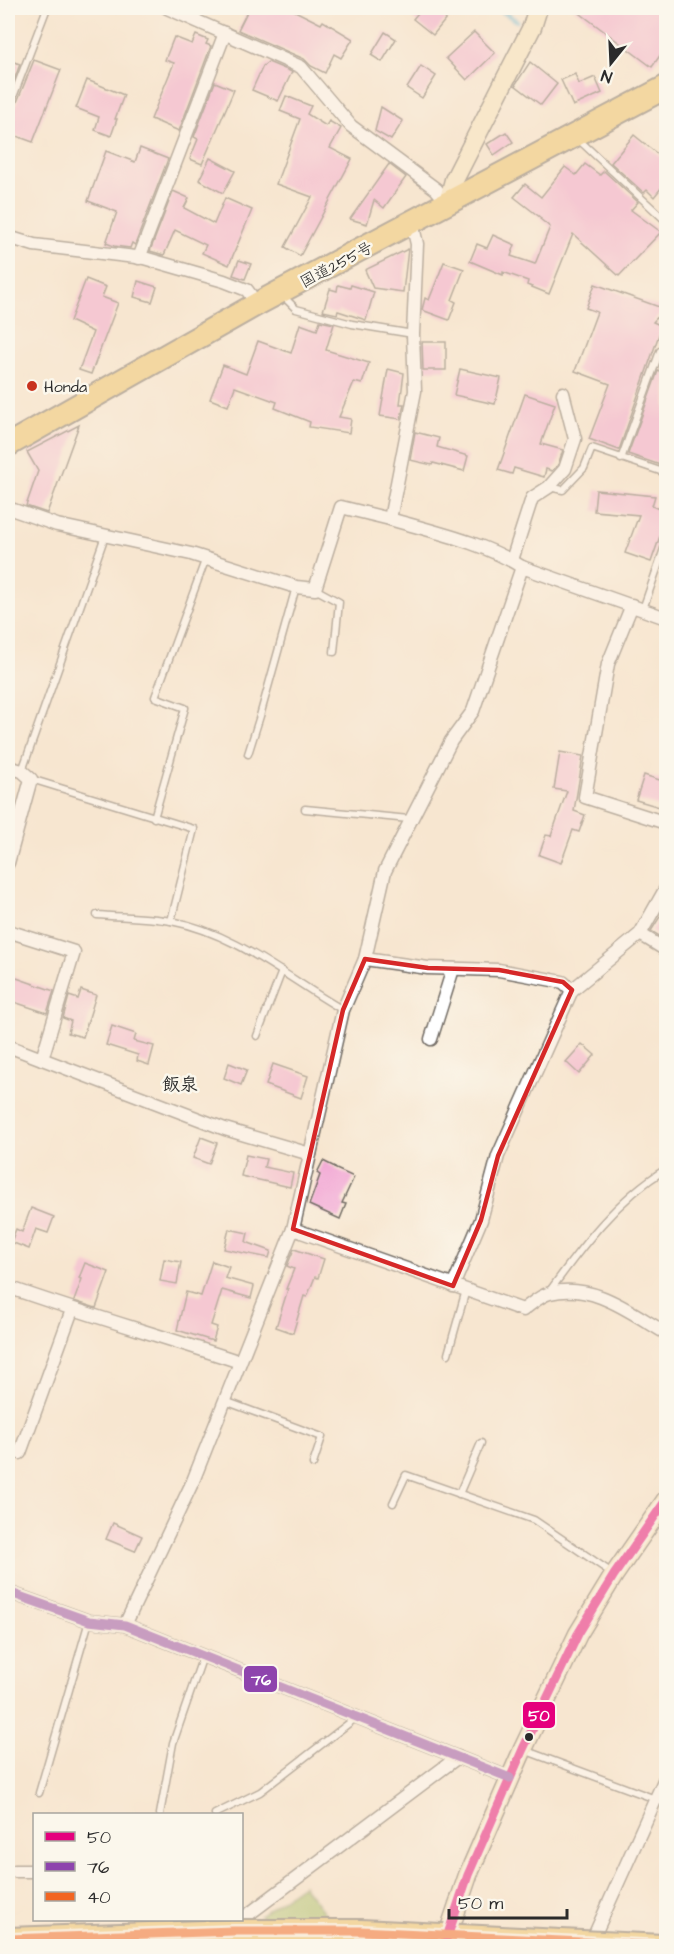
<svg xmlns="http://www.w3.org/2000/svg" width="674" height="1954" viewBox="0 0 674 1954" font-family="'Architects Daughter','Klee One',sans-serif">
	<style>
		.green { fill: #a3bf66; stroke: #677548; stroke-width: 1.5 }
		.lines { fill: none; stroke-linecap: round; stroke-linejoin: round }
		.stream { stroke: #56b4d5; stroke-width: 4.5 }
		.building { fill: #f2a5d4 }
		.lane-casing { stroke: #726c65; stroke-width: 9 }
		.street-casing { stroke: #726c65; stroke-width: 15 }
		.secondary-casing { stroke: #726c65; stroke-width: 21 }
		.highway-casing { stroke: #726c65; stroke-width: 26 }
		.lane { stroke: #fff; stroke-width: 6 }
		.street { stroke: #fff; stroke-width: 12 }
		.secondary { stroke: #f8e8c3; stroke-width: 18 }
		.highway { stroke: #edc569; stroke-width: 22 }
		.highway-bridge-casing { stroke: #726c65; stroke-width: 26; stroke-linecap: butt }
		.highway-bridge { stroke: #edc569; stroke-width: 22 }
		.bus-1-casing { stroke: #fbf7ec; stroke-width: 14 }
		.bus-2-casing { stroke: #fbf7ec; stroke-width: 14 }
		.bus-3-casing { stroke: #fbf7ec; stroke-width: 14 }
		.bus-1 { stroke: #e5007d; stroke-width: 9 }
		.bus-2 { stroke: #8e44ad; stroke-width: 9 }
		.bus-3 { stroke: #f26522; stroke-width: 9 }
		.marked { fill: none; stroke: #d62828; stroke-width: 4.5; stroke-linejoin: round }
		.poi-dot { fill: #c8321e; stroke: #fbf7ec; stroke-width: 2 }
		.bus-dot { fill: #2b2b2b; stroke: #fbf7ec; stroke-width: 2 }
		.labels { text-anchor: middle; stroke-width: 5; stroke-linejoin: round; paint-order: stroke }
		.street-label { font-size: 16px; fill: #2b2b2b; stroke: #fbf7ec }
		.poi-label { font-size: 16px; fill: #2b2b2b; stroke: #fbf7ec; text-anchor: start }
		.neighbourhood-label { font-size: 18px; font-weight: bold; fill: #2b2b2b; stroke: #fbf7ec }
		.line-badge { stroke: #fbf7ec; stroke-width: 2 }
		.badge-label { font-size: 16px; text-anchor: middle; font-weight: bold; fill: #fff }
	</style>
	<rect width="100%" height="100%" fill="#fbf7ec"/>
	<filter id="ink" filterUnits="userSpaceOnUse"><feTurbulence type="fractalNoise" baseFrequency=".0167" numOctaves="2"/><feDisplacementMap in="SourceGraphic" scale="12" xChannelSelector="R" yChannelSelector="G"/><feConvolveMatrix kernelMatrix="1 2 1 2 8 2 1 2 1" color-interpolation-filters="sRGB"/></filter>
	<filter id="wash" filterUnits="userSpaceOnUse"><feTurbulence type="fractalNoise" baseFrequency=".008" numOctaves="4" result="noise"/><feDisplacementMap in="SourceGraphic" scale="24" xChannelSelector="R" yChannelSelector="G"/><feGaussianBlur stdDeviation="1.35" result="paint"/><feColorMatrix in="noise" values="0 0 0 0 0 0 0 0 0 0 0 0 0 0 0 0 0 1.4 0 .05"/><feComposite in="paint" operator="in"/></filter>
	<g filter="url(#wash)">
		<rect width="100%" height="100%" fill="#f7e6d0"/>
		<path class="green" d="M303 1885 326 1915 316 1922H266L260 1915Z"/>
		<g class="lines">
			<path class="stream" d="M497 8 517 21"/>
		</g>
		<g id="blocks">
			<g class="building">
				<path d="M249 8H289L321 24 323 21 353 39 341 58 334 54 325 73 311 66 304 59 238 30Z"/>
				<path d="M422 8H455L433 35 413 19Z"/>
				<path d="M573 8H666V47L652 67Z"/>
				<path d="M385 32 396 39 382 62 371 55Z"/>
				<path d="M474 32 495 53 467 80 446 58Z"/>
				<path d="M196 35 208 40 206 44 211 46 179 131 151 119 174 63 165 60 174 37 192 44Z"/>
				<path d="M8 60 20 64 8 97Z"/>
				<path d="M34 60 61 70 33 142 8 133V115L13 112Z"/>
				<path d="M268 62 292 72 278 101 252 90 263 66Z"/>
				<path d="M530 62 557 84 541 105 515 85Z"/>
				<path d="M421 66 436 76 422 98 407 88Z"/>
				<path d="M575 74 579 84 595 77 602 93 573 106 561 80Z"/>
				<path d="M87 80 124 95 115 119H117L111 136 95 130 99 117 76 108Z"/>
				<path d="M215 82 234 90 202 164 190 159 198 139 194 137Z"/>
				<path d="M286 96 311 106 307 114 326 126 329 121 341 128 330 148 352 159 300 256 285 247 312 197 276 184 300 119 280 111Z"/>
				<path d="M381 107 403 121 391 140 375 131Z"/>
				<path d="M506 132 513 142 494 155 487 144Z"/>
				<path d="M634 135 666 161V182L654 197 647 190 644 193 611 163Z"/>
				<path d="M140 148 168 159 135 245 132 243 130 248 114 246 106 243 117 212 88 201 106 151 135 162Z"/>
				<path d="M210 158 235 171 223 193 199 180Z"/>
				<path d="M389 164 406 177 384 208 374 200 367 224 350 219Z"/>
				<path d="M585 164 600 175 604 171 638 202 631 210 661 232 619 276 573 234 549 294 527 285 528 281 503 272V275L470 261 477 244 487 248 493 235 515 245 511 256 535 264 550 227 540 219 541 218 514 197 525 184 541 197 565 167 576 175Z"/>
				<path d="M173 191 189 198 184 208 214 224 225 198 252 210 229 265 202 253 206 245 175 230 164 255 150 251Z"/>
				<path d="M408 249 403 292 373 288 365 270Z"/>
				<path d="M239 260 251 264 245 279 233 275Z"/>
				<path d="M444 262 464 269 452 300 456 302 449 320 422 310 425 298 429 300Z"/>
				<path d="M86 279 106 287 102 297 118 303 91 374 79 370 93 332 70 321Z"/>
				<path d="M138 281 157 287 152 302 134 297Z"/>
				<path d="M595 284 665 309 653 322 662 326 619 450 589 439 610 384 575 371 597 312 586 308Z"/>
				<path d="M338 285 350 288 351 285 374 292 366 320 338 311 337 314 323 311 330 289 337 291Z"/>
				<path d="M320 321 334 324 326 350 369 363 362 384 354 382 339 417 351 419 349 433 309 427 310 422 275 408 277 402 235 387 228 406 210 399 223 365 246 374 258 341 291 353 300 324 317 330Z"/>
				<path d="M422 342H446V370H423Z"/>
				<path d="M388 369 404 373 400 404H404L401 419 380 416Z"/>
				<path d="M460 369 501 378 495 404 454 395Z"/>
				<path d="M658 371 666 374V467L628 454Z"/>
				<path d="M525 394 555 404 541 444 563 450 558 465 552 471 546 469 544 477 514 468 512 474 498 470Z"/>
				<path d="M79 425 47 513 26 506 38 471 27 452Z"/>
				<path d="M415 432 439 438 437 447 468 456 464 471 433 463 432 465 410 460Z"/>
				<path d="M596 490 655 496 652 506 666 512V519L651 562 625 553 639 515 594 511Z"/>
				<path d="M560 752 583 756 574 811 585 815 579 832 573 830 561 863 539 855 546 835 551 836 567 791 554 789Z"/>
				<path d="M644 775 666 782V809L636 800Z"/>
				<path d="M666 907V940L651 931Z"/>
				<path d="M8 975 54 991 47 1013 8 1000Z"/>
				<path d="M81 990 96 995 83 1037 68 1033 71 1021 63 1018 69 996 78 999Z"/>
				<path d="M112 1026 136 1034 134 1041 154 1046 149 1065 137 1061 138 1055 106 1045Z"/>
				<path d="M582 1044 595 1055 579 1074 566 1062Z"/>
				<path d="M229 1063 247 1070 241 1085 224 1078Z"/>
				<path d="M273 1064 308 1076 301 1098 266 1085Z"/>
				<path d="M201 1137 217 1143 209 1164 193 1158Z"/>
				<path d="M246 1155 266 1159 264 1167 293 1173 290 1187 241 1176Z"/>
				<path d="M323 1161 335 1167 334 1168 354 1177 342 1203 346 1204 340 1219 309 1205 320 1175 317 1173Z"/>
				<path d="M31 1208 54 1217 48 1233 36 1229 29 1249 11 1242 16 1229 22 1232Z"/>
				<path d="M229 1229 248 1233 246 1242 271 1251 269 1258 224 1249Z"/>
				<path d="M294 1249 324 1259 318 1278 315 1277 307 1297 304 1296 293 1333 276 1327 288 1289H286L294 1269 287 1266Z"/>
				<path d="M164 1259 181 1262 177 1284 160 1281Z"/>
				<path d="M212 1261 229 1267 225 1278 254 1286 251 1298 222 1290 211 1325 217 1327 213 1341 177 1330 186 1292 201 1296Z"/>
				<path d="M85 1263 109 1272 96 1308 74 1301 82 1279 79 1278Z"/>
				<path d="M113 1523 142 1536 135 1551 106 1539Z"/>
			</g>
		</g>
	</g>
	<g filter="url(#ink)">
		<use href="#blocks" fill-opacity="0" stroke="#726c65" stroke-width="1.5"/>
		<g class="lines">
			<defs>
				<g id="lane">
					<path d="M8 110 47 8"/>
					<path d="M579 140 666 221"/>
					<path d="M282 295 296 309 352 324 413 334"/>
					<path d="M621 459 660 351"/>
					<path d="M549 487 563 490 584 468 592 448 666 473"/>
					<path d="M315 589 339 602 334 652"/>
					<path d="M643 609 666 543"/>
					<path d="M248 754 260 716 296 587"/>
					<path d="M22 771 105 536"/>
					<path d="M31 779 194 829 171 921"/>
					<path d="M305 809 409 819"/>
					<path d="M154 818 185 708 155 697 206 558"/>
					<path d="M97 915C121 917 147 917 171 921 236 933 287 978 343 1010"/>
					<path d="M257 1036 282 971"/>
					<path d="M549 1292C582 1246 617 1199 666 1169"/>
					<path d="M448 1354 466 1290"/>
					<path d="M225 1401 322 1437 313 1464"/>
					<path d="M459 1494 481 1443"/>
					<path d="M393 1503 406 1475 534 1520 612 1573"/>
					<path d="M524 1750 666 1803"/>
					<path d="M39 1793 89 1621"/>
					<path d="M160 1814 173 1743 203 1656"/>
					<path d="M215 1814 260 1792 357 1717"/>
				</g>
				<g id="street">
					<path d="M167 8 301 67 351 126 436 189 448 203"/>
					<path d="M412 223 417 244 413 334 415 391 390 519C434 532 483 542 522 567"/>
					<path d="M8 237 34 245 144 258 224 281 247 290 257 304"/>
					<path d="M139 258 225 33"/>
					<path d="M8 508 57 525 191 554 296 587 315 589 341 507 390 519"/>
					<path d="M512 560 532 498 549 487 565 469 575 439 563 393"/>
					<path d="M632 605 608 664 585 797 666 823"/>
					<path d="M8 767 22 771 31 779 8 863"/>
					<path d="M8 931 74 952 42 1059"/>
					<path d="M640 934 666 950"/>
					<path d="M365 959 428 968 499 970 563 982 572 990"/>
					<path d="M431 1039 453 969"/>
					<path d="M8 1046 225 1129 310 1154"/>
					<path d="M293 1229 523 1310C531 1304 541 1295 550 1293 594 1282 631 1313 666 1333"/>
					<path d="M453 1286 481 1220 498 1156 572 990 640 934 666 888"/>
					<path d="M8 1287C84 1314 162 1336 240 1362"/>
					<path d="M20 1453 72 1310"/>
					<path d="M8 1592 89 1621 125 1625 510 1778"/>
					<path d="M125 1625 193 1481 293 1229 343 1010 365 959 385 871 451 741 473 711 522 567 666 618"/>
					<path d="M15 1871H34"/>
					<path d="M242 1915 245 1917 458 1757"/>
					<path d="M590 1945 666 1776"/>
				</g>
				<g id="secondary">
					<path d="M448 203 454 180 532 27 538 8"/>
					<path d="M444 1946 468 1875 523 1749 578 1634 614 1575 666 1500"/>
				</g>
				<path id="highway" d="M8 445 257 304 666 87"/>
			</defs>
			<use href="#lane" class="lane-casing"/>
			<use href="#street" class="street-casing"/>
			<use href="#secondary" class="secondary-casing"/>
			<use href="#highway" class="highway-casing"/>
			<use href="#lane" class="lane"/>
			<use href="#street" class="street"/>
			<use href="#secondary" class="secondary"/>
			<use href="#highway" class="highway"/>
			<defs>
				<path id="highway-bridge" d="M8 1939 233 1931H361L663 1946"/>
			</defs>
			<use href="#highway-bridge" class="highway-bridge-casing"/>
			<use href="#highway-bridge" class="highway-bridge"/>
			<defs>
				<path id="bus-1" d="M444 1946 468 1875 523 1749 578 1634 614 1575 666 1500"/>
				<path id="bus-2" d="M8 1592 89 1621 125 1625 510 1778"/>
				<path id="bus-3" d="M8 1939 233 1931H361L663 1946"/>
			</defs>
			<use href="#bus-1" class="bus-1-casing"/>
			<use href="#bus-2" class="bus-2-casing"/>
			<use href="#bus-3" class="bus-3-casing"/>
			<use href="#bus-1" class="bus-1"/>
			<use href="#bus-2" class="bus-2"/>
			<use href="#bus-3" class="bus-3"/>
		</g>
	</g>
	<path d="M0 0H674V1954H0ZM365 959 428 968 499 970 563 982 572 990 498 1156 481 1220 453 1286 293 1229 343 1010Z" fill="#f7e6d0" fill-opacity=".55" fill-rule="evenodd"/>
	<path class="marked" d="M365 959 428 968 499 970 563 982 572 990 498 1156 481 1220 453 1286 293 1229 343 1010Z"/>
	<circle class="poi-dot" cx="32" cy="386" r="6"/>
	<circle class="bus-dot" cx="529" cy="1737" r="5"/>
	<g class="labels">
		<g class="street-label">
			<text transform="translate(336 264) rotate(-28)" y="6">国道255号</text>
		</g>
		<g class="poi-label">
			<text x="44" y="392">Honda</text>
		</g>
		<g class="neighbourhood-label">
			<text x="180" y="1090">飯泉</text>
		</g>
	</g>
	<g class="line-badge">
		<rect x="243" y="1665" width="35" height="28" rx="6" fill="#8e44ad"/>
		<rect x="522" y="1701" width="34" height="28" rx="6" fill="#e5007d"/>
	</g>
	<g class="badge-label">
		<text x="261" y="1685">76</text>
		<text x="539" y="1721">50</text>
	</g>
	<rect width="674" height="1954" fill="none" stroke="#fbf7ec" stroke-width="30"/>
	<rect x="33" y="1813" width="210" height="108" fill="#fbf7ec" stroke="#a8a59f" stroke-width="1.5"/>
	<rect x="45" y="1832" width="30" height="9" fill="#e5007d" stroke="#a8a59f" stroke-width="1.5"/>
	<text x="87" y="1843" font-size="18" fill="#2b2b2b">50</text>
	<rect x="45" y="1862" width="30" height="9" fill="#8e44ad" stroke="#a8a59f" stroke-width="1.5"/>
	<text x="87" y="1873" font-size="18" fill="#2b2b2b">76</text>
	<rect x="45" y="1892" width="30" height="9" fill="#f26522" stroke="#a8a59f" stroke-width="1.5"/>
	<text x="87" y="1903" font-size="18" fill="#2b2b2b">40</text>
	<g transform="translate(611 63) rotate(198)" stroke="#fbf7ec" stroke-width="4.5" paint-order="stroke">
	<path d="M0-4.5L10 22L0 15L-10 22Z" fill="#2b2b2b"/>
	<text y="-9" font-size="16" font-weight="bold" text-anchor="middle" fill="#2b2b2b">N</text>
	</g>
	<path d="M449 1909v9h118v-9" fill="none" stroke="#2b2b2b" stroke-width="3"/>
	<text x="458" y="1909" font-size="18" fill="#2b2b2b" stroke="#fbf7ec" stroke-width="4.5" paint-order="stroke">50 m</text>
</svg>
